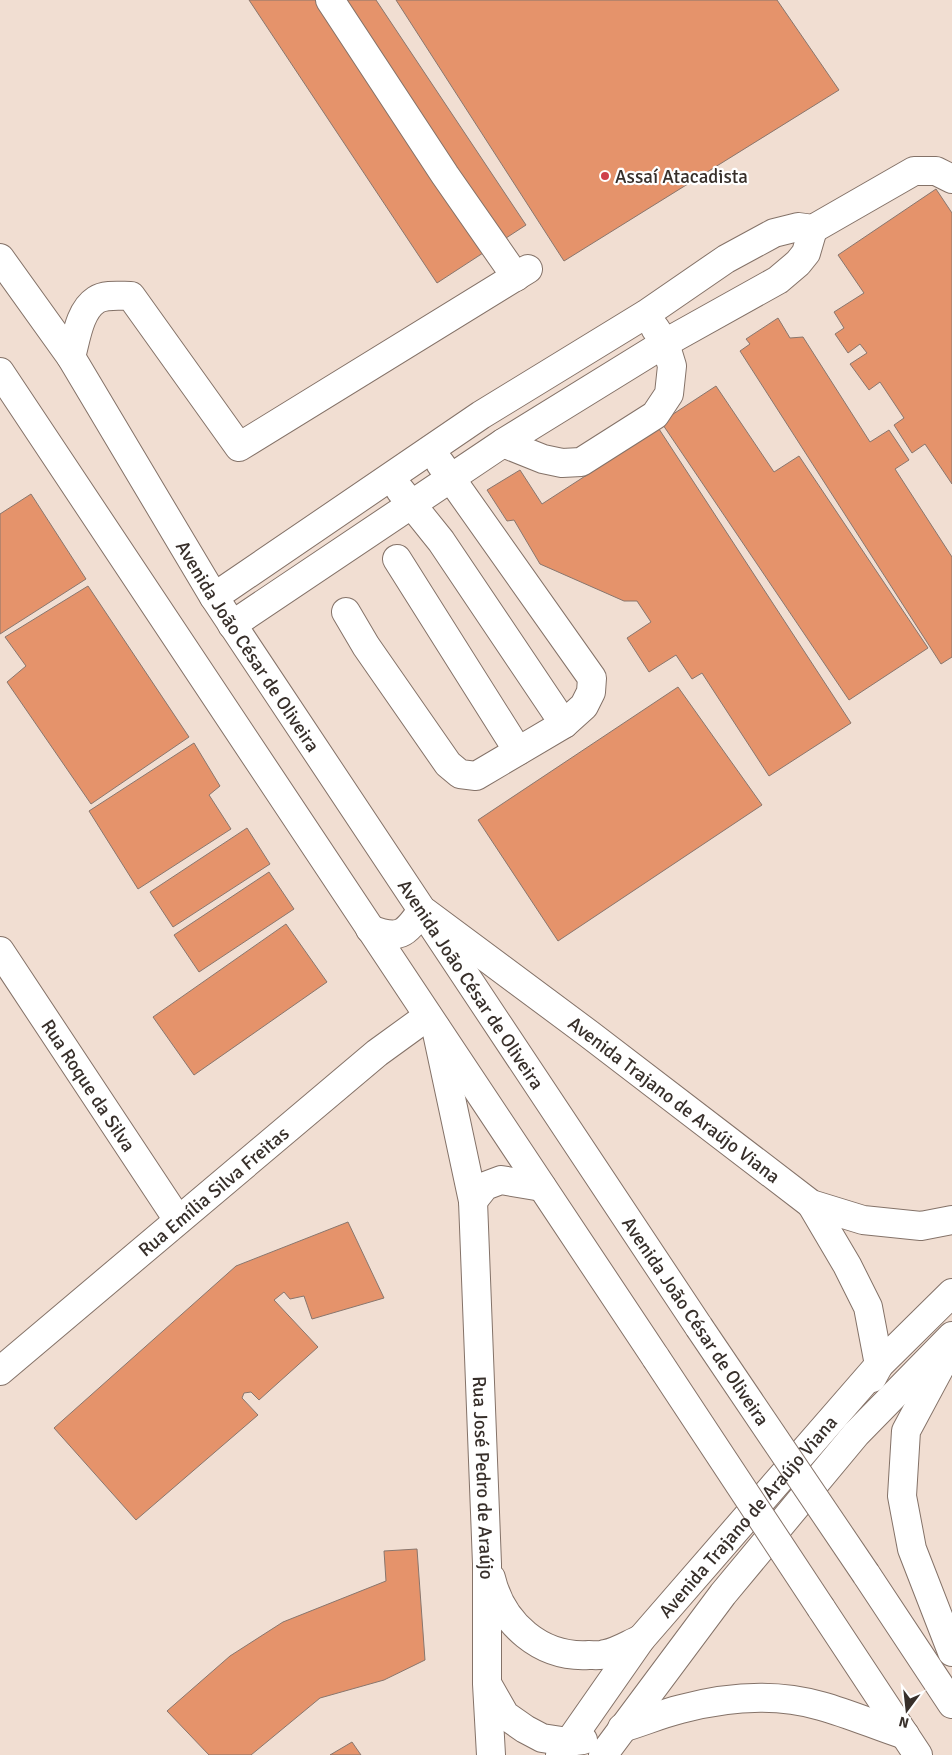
<svg xmlns="http://www.w3.org/2000/svg" width="952" height="1755" viewBox="0 0 952 1755" font-family="Signika,sans-serif">
	<style>
		.building { fill: #e5936b; stroke: #89766d }
		.lines { fill: none; stroke-linecap: round; stroke-linejoin: round }
		.minor-casing { stroke: #847268; stroke-width: 30 }
		.major-casing { stroke: #847268; stroke-width: 30 }
		.minor { stroke: #fff; stroke-width: 28 }
		.major { stroke: #fff; stroke-width: 28 }
		.major-bridge-casing { stroke: #847268; stroke-width: 30; stroke-linecap: butt }
		.major-bridge { stroke: #fff; stroke-width: 28 }
		.poi-dot { fill: #cf3f4a; stroke: #fff; stroke-width: 2 }
		.labels { text-anchor: middle; stroke-width: 4.5; stroke-linejoin: round; paint-order: stroke }
		.poi-label { font-size: 19px; fill: #372f2a; stroke: #fff; text-anchor: start }
		.street-label { font-size: 19px; fill: #372f2a; stroke: #fff }
	</style>
	<rect width="100%" height="100%" fill="#f1ded2"/>
	<g class="building">
		<path d="M249 0H376L526 225 437 283Z"/>
		<path d="M396 0H777L839 90 564 261Z"/>
		<path d="M936 189 952 213V484L925 444 912 453 894 425 904 418 880 382 869 390 850 364 867 353 860 344 848 353 835 334 844 328 834 312 864 293 838 255Z"/>
		<path d="M778 318 790 338 803 337 870 442 889 430 909 460 895 469 952 557V657L941 664 740 351 750 344 746 339Z"/>
		<path d="M716 386 774 472 799 456 928 648 849 700 661 422Z"/>
		<path d="M659 429 851 723 769 776 702 673 692 679 676 655 649 672 627 638 651 622 637 601H624L540 564 514 520 507 521 487 490 520 470 542 504 593 471 588 463 619 444 624 451Z"/>
		<path d="M31 494 86 579 0 634V514Z"/>
		<path d="M88 586 189 737 91 804 7 682 26 666 5 637Z"/>
		<path d="M678 687 762 805 558 941 478 820Z"/>
		<path d="M194 743 220 786 209 795 231 829 138 889 89 811Z"/>
		<path d="M247 828 270 864 173 927 150 892Z"/>
		<path d="M269 872 294 909 199 972 174 935Z"/>
		<path d="M286 924 327 982 194 1075 153 1017Z"/>
		<path d="M348 1222 384 1298 312 1319 304 1296 290 1299 284 1292 274 1300 318 1347 259 1400 251 1392 244 1393 242 1398 258 1415 136 1520 54 1428 236 1266Z"/>
		<path d="M417 1549 425 1660 384 1680 320 1698 251 1755H209L167 1711 230 1656 283 1622 386 1581 384 1551Z"/>
		<path d="M352 1742 361 1755H330Z"/>
	</g>
	<g class="lines">
		<defs>
			<g id="minor">
				<path d="M330 0 445 175 516 277"/>
				<path d="M71 357C76 340 79 311 96 300 105 294 120 296 131 296L239 447 528 269"/>
				<path d="M503 443 543 459 562 463 581 462 655 415 669 394 672 366 665 343 655 328"/>
				<path d="M400 490 441 541 564 724"/>
				<path d="M397 559 518 751"/>
				<path d="M214 597 481 415 646 314 726 259 774 233 798 227 813 229 914 171H936L952 179"/>
				<path d="M346 612 366 646 448 764 460 774 476 776 564 724 584 706 591 692 592 678 440 463"/>
				<path d="M232 625 503 443 665 343 778 280 798 263 806 253 813 229"/>
				<path id="s1" d="M425 912 589 1034 811 1204 863 1220 921 1226 952 1220"/>
				<path id="s2" d="M0 951 178 1220"/>
				<path id="s3" d="M436 1028 473 1201 487 1564V1684L491 1755"/>
				<path d="M473 1201 485 1186 501 1180 542 1187"/>
				<path d="M811 1204 847 1265 868 1307 879 1365 872 1378"/>
				<path id="s4" d="M0 1371 377 1053 428 1016"/>
				<path d="M491 1578C502 1624 541 1658 589 1655 594 1655 600 1656 605 1654 617 1652 629 1644 641 1639"/>
				<path d="M489 1687 505 1715 525 1729 542 1738 568 1742 583 1740"/>
				<path id="s5" d="M560 1755 641 1639 879 1365 952 1293"/>
				<path d="M603 1755 723 1594 856 1434 952 1336"/>
			</g>
			<g id="major">
				<path id="s6" d="M0 258 71 357 214 597 699 1327"/>
				<path d="M0 372 656 1358"/>
				<path d="M370 929C399 940 405 935 422 910"/>
				<path d="M952 1345 906 1431 902 1496 912 1549 952 1652"/>
				<path d="M866 1574 952 1704"/>
				<path d="M821 1608 918 1755"/>
				<path d="M622 1728C642 1722 661 1714 681 1709 726 1697 776 1693 821 1706 850 1714 877 1726 905 1735"/>
			</g>
		</defs>
		<use href="#minor" class="minor-casing"/>
		<use href="#major" class="major-casing"/>
		<use href="#minor" class="minor"/>
		<use href="#major" class="major"/>
		<defs>
			<g id="major-bridge">
				<path d="M699 1327 866 1574"/>
				<path d="M656 1358 821 1608"/>
			</g>
		</defs>
		<use href="#major-bridge" class="major-bridge-casing"/>
		<use href="#major-bridge" class="major-bridge"/>
	</g>
	<circle class="poi-dot" cx="605" cy="176" r="5"/>
	<g class="labels">
		<g class="poi-label">
			<text x="615" y="183">Assaí Atacadista</text>
		</g>
		<g class="street-label">
			<text dy="7" stroke="none"><textPath href="#s6" startOffset="461">Avenida João César de Oliveira</textPath></text>
			<text dy="7" stroke="none"><textPath href="#s6" startOffset="866">Avenida João César de Oliveira</textPath></text>
			<text dy="7" stroke="none"><textPath href="#s2" startOffset="161">Rua Roque da Silva</textPath></text>
			<text dy="7" stroke="none"><textPath href="#s1" startOffset="312">Avenida Trajano de Araújo Viana</textPath></text>
			<text dy="7" stroke="none"><textPath href="#s4" startOffset="279">Rua Emília Silva Freitas</textPath></text>
			<text transform="translate(696 1321) rotate(56)" y="7">Avenida João César de Oliveira</text>
			<text dy="7" stroke="none"><textPath href="#s3" startOffset="454">Rua José Pedro de Araújo</textPath></text>
			<text dy="7" stroke="none"><textPath href="#s5" startOffset="304">Avenida Trajano de Araújo Viana</textPath></text>
		</g>
	</g>
	<g transform="translate(907 1710) rotate(195)" stroke="#ffffff" stroke-width="4" paint-order="stroke">
	<path d="M0-4L9 19L0 12L-9 19Z" fill="#372f2a"/>
	<text y="-8" font-size="14" font-weight="bold" text-anchor="middle" fill="#372f2a">N</text>
	</g>
</svg>
